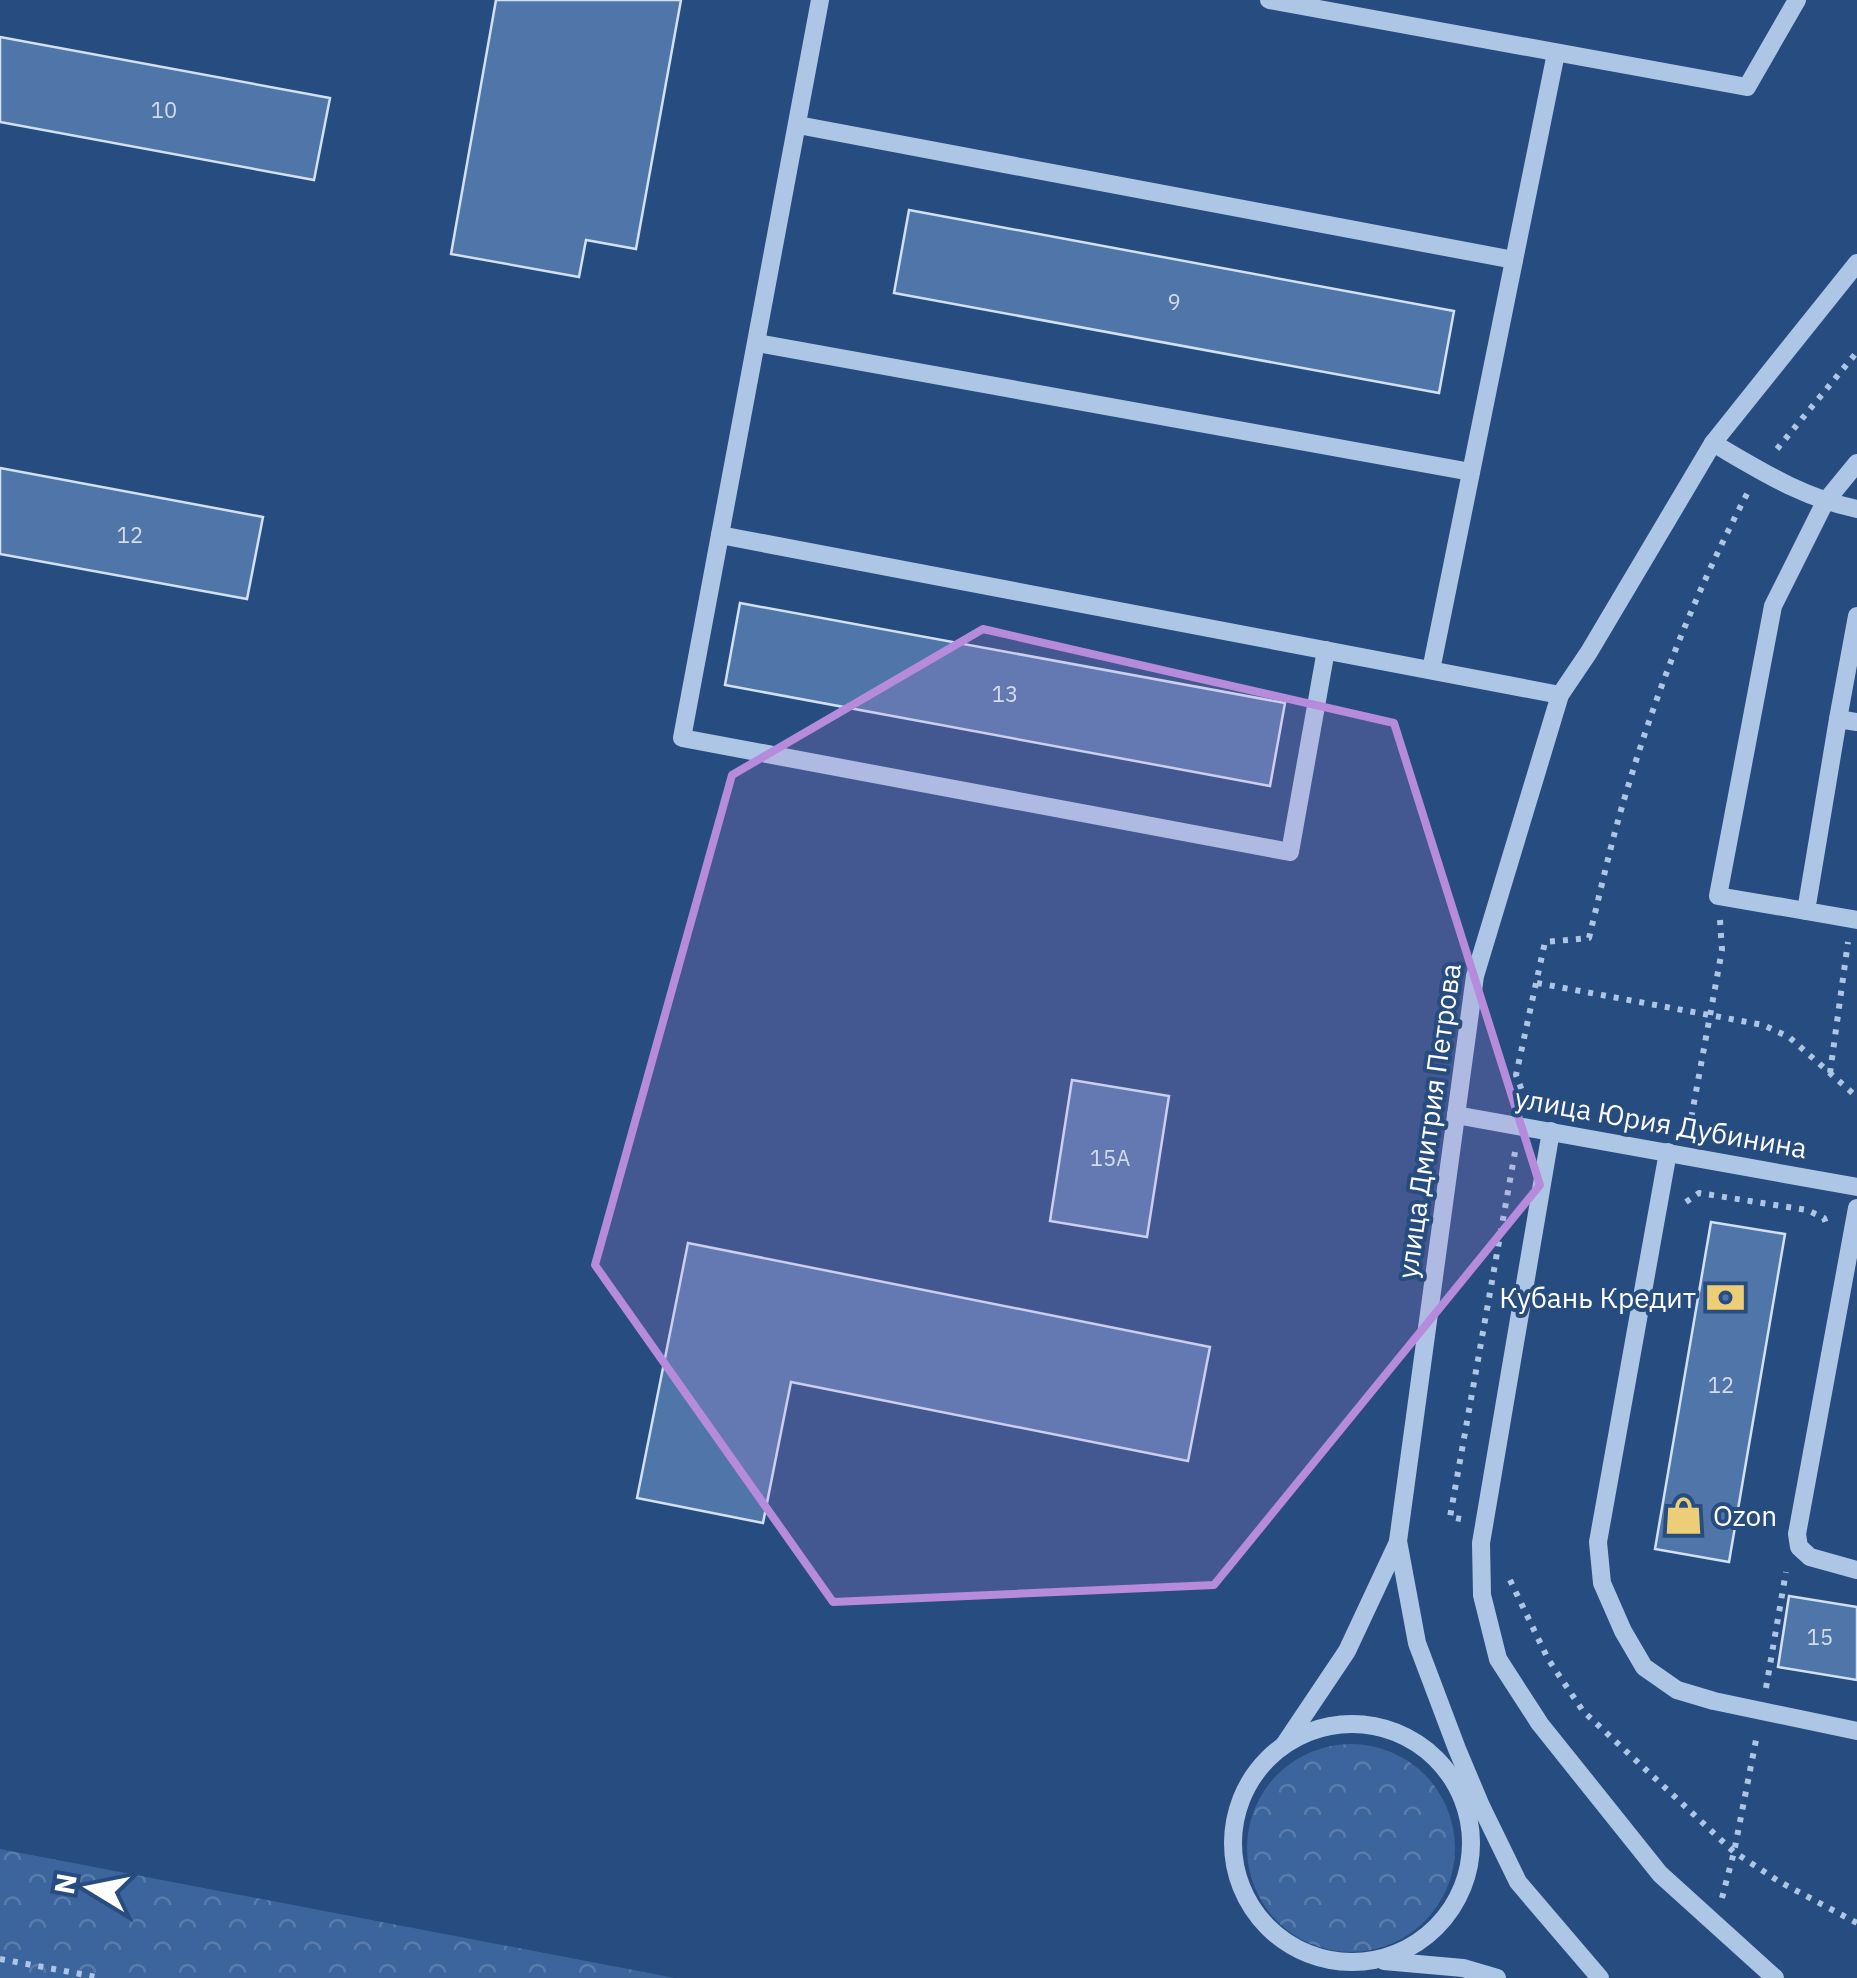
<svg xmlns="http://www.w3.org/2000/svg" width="1857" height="1978" viewBox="0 0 1857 1978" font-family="'IBM Plex Sans',sans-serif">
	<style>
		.forest { fill: url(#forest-crowns) }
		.building { fill: #5075a8; stroke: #d1e0f4; stroke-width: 2.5 }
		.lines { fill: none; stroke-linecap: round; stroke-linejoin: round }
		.path { stroke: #aec6e5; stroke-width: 6; stroke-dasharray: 5 8; stroke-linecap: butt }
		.minor { stroke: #aec6e5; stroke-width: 18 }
		.marked { fill: #b68bdc; fill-opacity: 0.2; stroke: #b68bdc; stroke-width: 8; stroke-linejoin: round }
		.labels { text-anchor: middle; stroke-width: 8; stroke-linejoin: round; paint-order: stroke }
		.number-label { font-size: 22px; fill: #d3dce9 }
		.street-label { font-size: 28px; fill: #fff; stroke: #274c7f }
		.poi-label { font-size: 28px; fill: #fff; stroke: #274c7f; text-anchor: end }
	</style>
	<defs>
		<pattern id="forest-crowns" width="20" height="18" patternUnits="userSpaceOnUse" patternTransform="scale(2.5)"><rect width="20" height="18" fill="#3c659d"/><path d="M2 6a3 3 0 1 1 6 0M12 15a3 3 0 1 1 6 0" fill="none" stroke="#597cac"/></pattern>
	</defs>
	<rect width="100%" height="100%" fill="#274c7f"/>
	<g class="forest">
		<circle cx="1351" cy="1848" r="104"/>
		<path d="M0 1849 675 1978H0Z"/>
	</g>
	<g class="building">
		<path d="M496 0H681L636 249 586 240 579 277 451 254Z"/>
		<path d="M0 37 330 98 314 180 0 122Z"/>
		<path d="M909 210 1454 311 1439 393 894 293Z"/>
		<path d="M0 468 263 517 247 599 0 554Z"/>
		<path d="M740 603 1285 703 1270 786 725 685Z"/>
		<path d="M1072 1080 1169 1096 1147 1237 1050 1221Z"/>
		<path d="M1711 1222 1785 1234 1729 1562 1655 1549Z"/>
		<path d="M688 1243 1210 1347 1188 1461 791 1382 763 1523 637 1498Z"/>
		<path d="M1789 1596 1857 1607V1680L1778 1667Z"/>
	</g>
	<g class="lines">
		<g class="path">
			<path d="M1777 449 1857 352"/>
			<path d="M1537 983 1763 1025 1789 1037 1857 1097"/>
			<path d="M1830 1073 1848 942"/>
			<path d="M1526 1101 1516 1075 1545 942 1589 938C1601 889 1612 838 1627 790 1658 686 1698 587 1748 492"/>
			<path d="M1689 1130 1722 950 1720 920"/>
			<path d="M1686 1202 1699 1193 1807 1210 1824 1218 1827 1226"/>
			<path d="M1461 1519 1450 1517 1515 1152"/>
			<path d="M1510 1580 1548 1659 1583 1711 1734 1852 1780 1882 1857 1923"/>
			<path d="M1766 1688 1786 1572"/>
			<path d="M1722 1898 1734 1852 1757 1735"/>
			<path d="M0 1959 102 1978"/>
		</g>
		<g class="minor">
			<path d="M820 0 682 738 1290 852 1326 650"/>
			<path d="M1269 0 1747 87 1797 0"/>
			<path d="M798 125 1514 260"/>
			<path d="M757 343 1471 472"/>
			<path d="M1713 443C1761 471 1801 497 1857 509"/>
			<path d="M720 535 1560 695"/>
			<path d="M1431 670 1556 53"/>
			<path d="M1838 719 1857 616"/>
			<path d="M1857 722 1838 719 1806 911 1857 920"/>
			<path d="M1806 911 1718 896 1773 606 1825 502 1857 463"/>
			<path d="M1456 1115 1857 1187"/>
			<path d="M1551 1131 1481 1543 1482 1595 1498 1659 1540 1724 1660 1874 1775 1978"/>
			<path d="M1668 1152 1598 1542 1602 1583 1623 1631 1644 1667 1677 1690 1714 1701 1857 1731"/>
			<path d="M1857 1208 1797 1534 1799 1547 1810 1557 1857 1570"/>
			<circle cx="1352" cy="1843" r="119"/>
			<path d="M1284 1745 1347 1651 1398 1542"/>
			<path d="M1384 1961 1463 1968 1497 1978"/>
			<path d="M1600 1978 1518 1882 1481 1806 1457 1749 1417 1643 1398 1541 1475 976 1560 695 1589 652 1713 443 1857 263"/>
		</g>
	</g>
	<path class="marked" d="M983 629 1394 723 1540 1185 1214 1585 833 1602 595 1265 732 775Z"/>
	<defs>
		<symbol id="bank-bare" viewBox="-9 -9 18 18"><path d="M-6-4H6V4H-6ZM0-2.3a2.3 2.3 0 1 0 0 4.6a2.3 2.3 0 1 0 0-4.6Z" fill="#edcd75" stroke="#274c7f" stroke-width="2.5" paint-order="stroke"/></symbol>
		<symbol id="shop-bare" viewBox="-9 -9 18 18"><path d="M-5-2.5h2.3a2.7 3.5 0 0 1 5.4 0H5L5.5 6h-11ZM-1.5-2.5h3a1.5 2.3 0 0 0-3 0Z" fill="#edcd75" stroke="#274c7f" stroke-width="2.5" paint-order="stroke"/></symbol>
	</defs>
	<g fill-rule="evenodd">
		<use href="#bank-bare" x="1698" y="1270" width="55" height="55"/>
		<use href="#shop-bare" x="1656" y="1488" width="55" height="55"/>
	</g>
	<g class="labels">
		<g class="number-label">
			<text x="164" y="118">10</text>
			<text x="1174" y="310">9</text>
			<text x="130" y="543">12</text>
			<text x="1005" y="702">13</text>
			<text x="1110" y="1166">15А</text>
			<text x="1721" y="1393">12</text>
			<text x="1820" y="1645">15</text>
		</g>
		<g class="street-label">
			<text transform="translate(1429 1121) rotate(-82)" y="10">улица Дмитрия Петрова</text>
			<text transform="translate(1661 1123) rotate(10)" y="10">улица Юрия Дубинина</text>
		</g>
		<g class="poi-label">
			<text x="1696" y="1308">Кубань Кредит</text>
			<text x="1713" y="1526" text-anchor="start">Ozon</text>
		</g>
	</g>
	<g transform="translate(90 1888) rotate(280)" stroke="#274c7f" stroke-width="8" paint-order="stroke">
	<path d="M0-8L18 38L0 25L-18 38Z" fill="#ffffff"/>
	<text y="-15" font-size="28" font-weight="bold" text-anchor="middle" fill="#ffffff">N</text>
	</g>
</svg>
